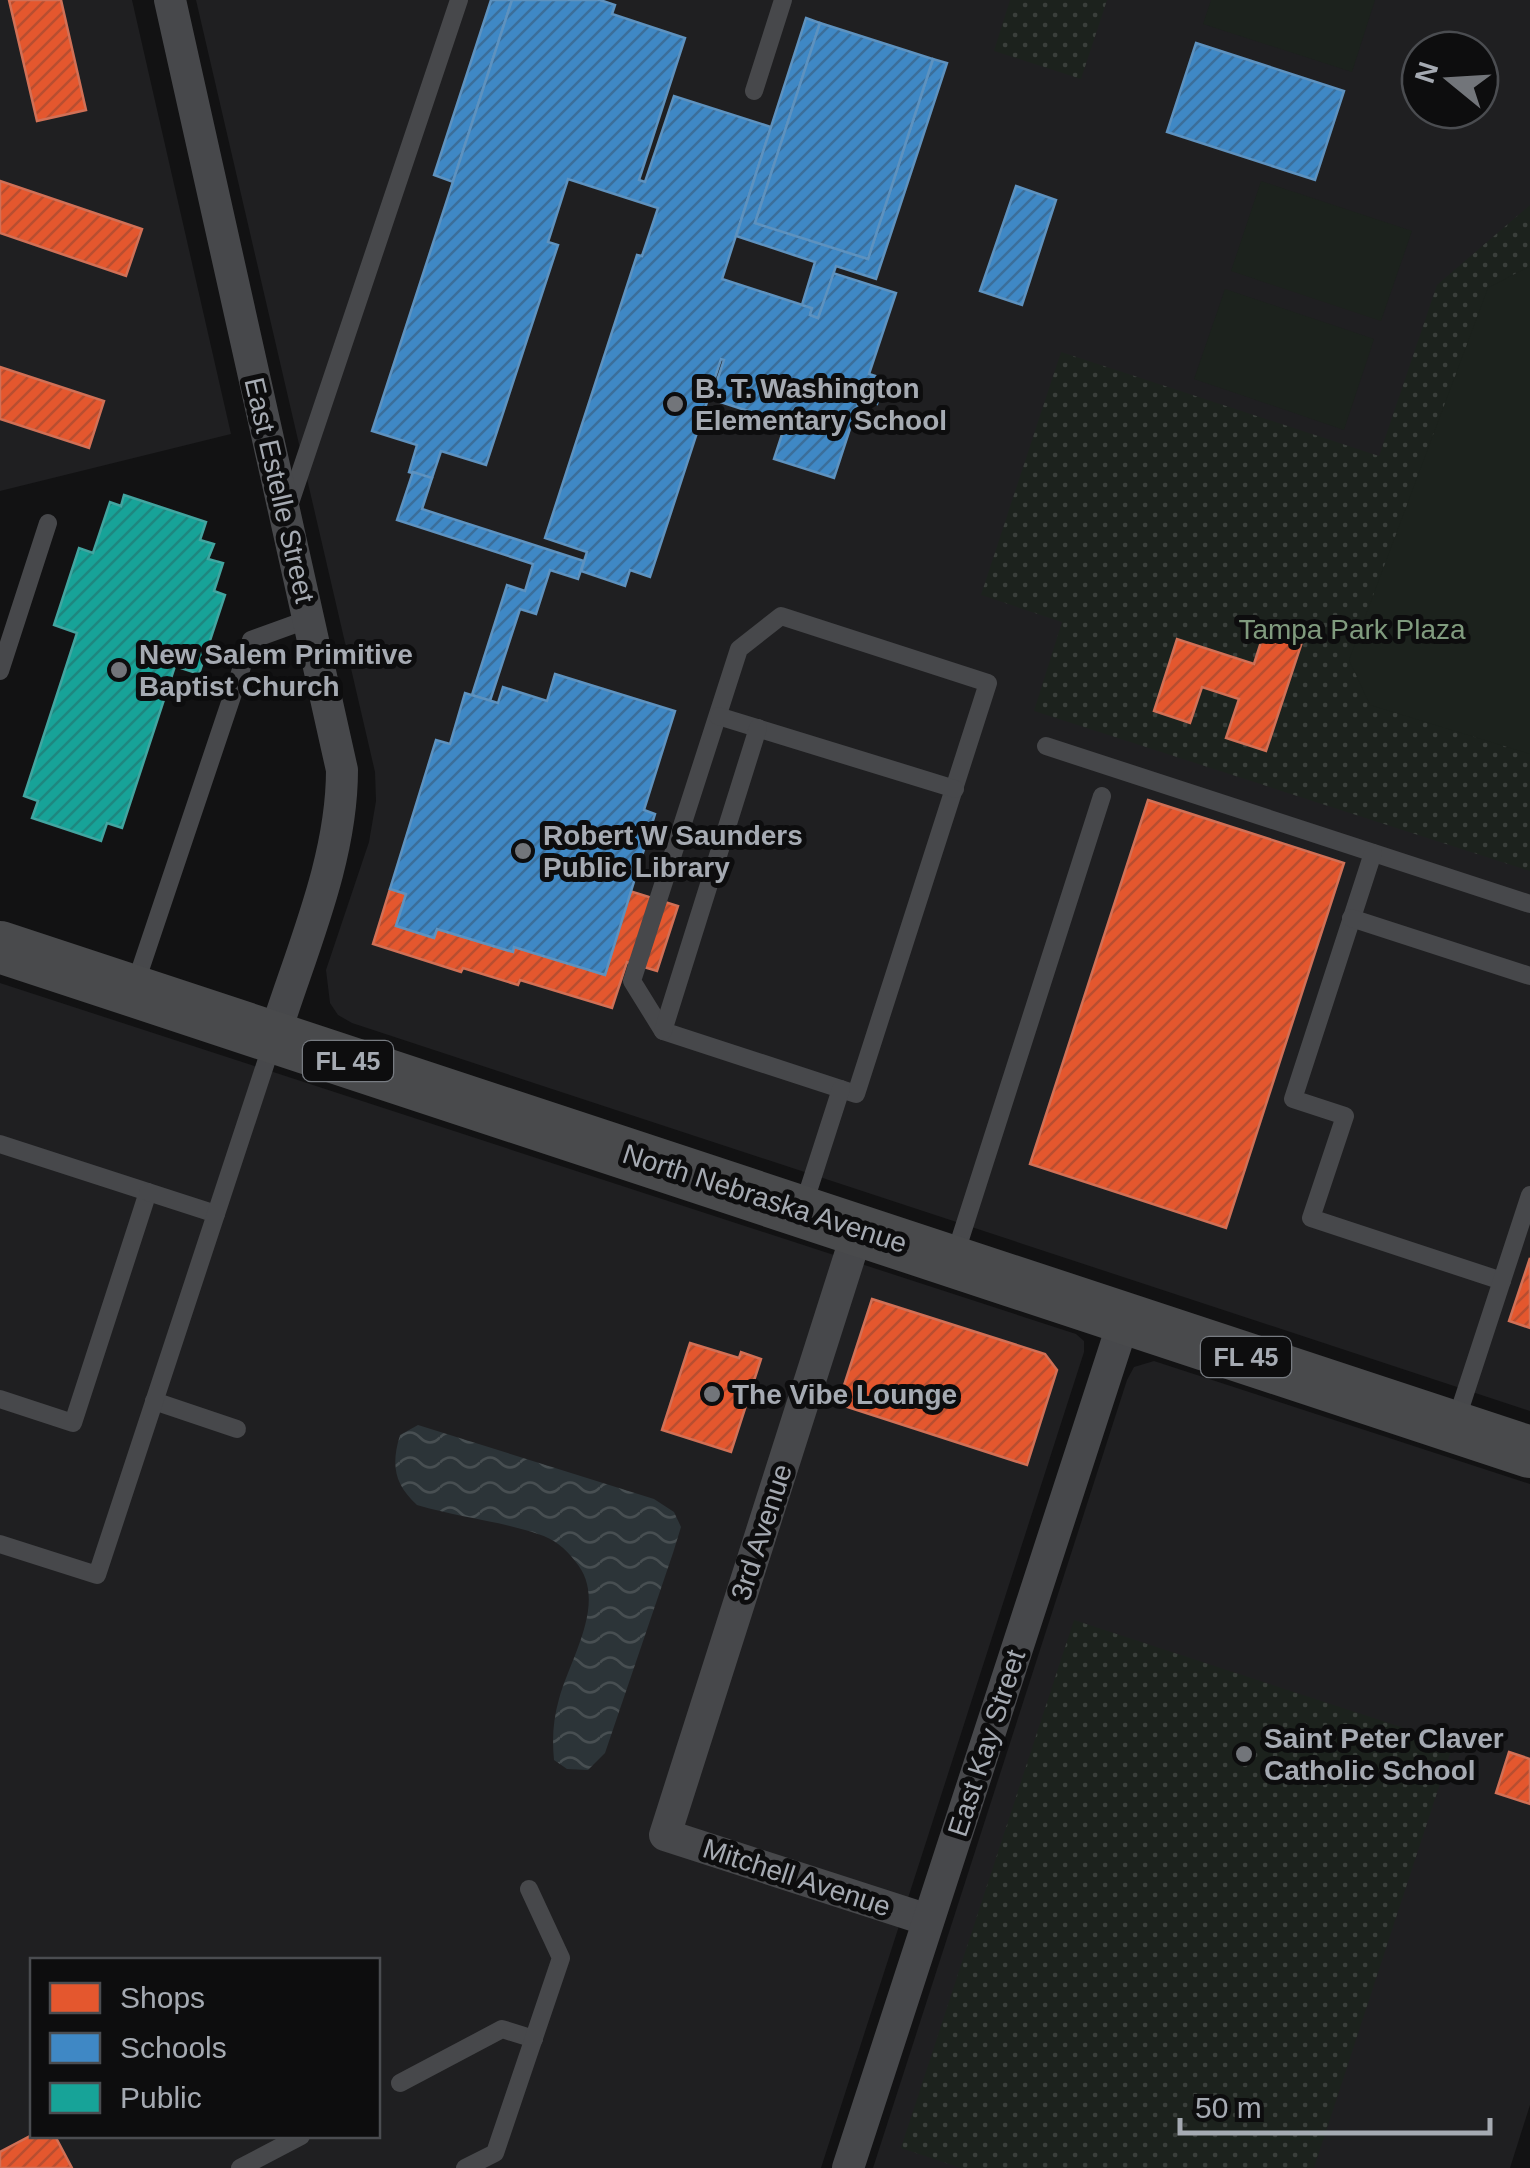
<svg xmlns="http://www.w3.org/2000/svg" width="1530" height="2168" viewBox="0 0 1530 2168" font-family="Helvetica,sans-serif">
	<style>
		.built { fill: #1f1f21; fill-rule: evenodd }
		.park { fill: url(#park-dots) }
		.pitch { fill: #1c221d }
		.water { fill: url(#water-waves) }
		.shops { fill: url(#shops-hatch); stroke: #d17056; stroke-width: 2.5 }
		.schools { fill: url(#schools-hatch); stroke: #5e92bf; stroke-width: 2.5 }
		.public { fill: url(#public-hatch); stroke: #42a5a0; stroke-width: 2.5 }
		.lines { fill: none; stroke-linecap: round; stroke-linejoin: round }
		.service { stroke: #47484b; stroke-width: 18 }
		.minor { stroke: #47484b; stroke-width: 32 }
		.primary { stroke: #494a4c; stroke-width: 52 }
		.poi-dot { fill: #72757a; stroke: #0d0d0e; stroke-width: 4 }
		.labels { text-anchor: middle; stroke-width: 10; stroke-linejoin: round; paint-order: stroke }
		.shield { fill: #0d0d0e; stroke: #777b81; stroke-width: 2.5 }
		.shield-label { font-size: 25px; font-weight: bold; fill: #a5aab2 }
		.poi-label { font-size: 28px; font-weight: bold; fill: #a5aab2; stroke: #0d0d0e; text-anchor: start }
		.street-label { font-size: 28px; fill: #a5aab2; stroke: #0d0d0e }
		.park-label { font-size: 28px; fill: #809b7e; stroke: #0d0d0e }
	</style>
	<defs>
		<pattern id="park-dots" width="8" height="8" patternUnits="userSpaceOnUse" patternTransform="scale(2.5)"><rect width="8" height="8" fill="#1c221d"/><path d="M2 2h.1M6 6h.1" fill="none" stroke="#3a3f3b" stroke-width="1.8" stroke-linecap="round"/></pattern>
		<pattern id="water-waves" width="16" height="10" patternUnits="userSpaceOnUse" patternTransform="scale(2.5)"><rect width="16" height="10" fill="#2c3438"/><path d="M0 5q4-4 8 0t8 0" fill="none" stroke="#484f52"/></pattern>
		<pattern id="shops-hatch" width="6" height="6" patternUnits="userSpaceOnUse" patternTransform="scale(2.5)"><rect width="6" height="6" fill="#e4572e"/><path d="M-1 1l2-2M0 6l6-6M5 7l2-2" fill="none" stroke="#b84e30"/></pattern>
		<pattern id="schools-hatch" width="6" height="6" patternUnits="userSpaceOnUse" patternTransform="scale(2.5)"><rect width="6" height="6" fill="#3f88c5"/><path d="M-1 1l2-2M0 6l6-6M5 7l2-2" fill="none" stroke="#3b6e9a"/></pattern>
		<pattern id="public-hatch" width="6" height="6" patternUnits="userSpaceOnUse" patternTransform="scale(2.5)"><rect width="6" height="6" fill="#17a398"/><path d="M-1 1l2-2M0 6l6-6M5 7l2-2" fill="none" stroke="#1e877f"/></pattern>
	</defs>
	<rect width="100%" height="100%" fill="#121213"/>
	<g class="built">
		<path d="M0 0H132L231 434 0 491Z"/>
		<path d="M196 0H1530V1411L352 1023 338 1015 330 1003 326 970 369 842 376 801 375 772ZM1420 50H1480V110H1420Z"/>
		<path d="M0 983 1076 1334 1084 1341V1352L821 2168H0ZM32 1960H378V2136H32Z"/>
		<path d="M1154 1361 1530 1484V2105L1510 2168H873L1127 1380 1134 1367Z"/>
	</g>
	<g class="park">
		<path d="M1010 0H1107L1081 79 994 51Z"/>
		<path d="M1530 205V871L1034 711 1062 622 981 595 1061 352 1379 456 1437 285Z"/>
		<path d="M1074 1620 1453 1744 1314 2168H961L901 2148Z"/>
	</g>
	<g class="pitch">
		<path d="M1211 0H1375L1352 72 1203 24Z"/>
		<path d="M1261 181 1412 231 1381 321 1231 271Z"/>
		<path d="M1530 266V754L1370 705 1349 660 1488 288Z"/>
		<path d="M1225 289 1374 339 1344 430 1194 379Z"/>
	</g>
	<path class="water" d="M418 1425 654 1499 674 1512 681 1527 673 1553 605 1753 588 1770 567 1769 554 1760C552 1739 553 1720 559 1699 571 1656 609 1600 575 1561 565 1548 554 1539 538 1534 500 1521 457 1517 417 1505 394 1484 391 1465 400 1435Z"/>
	<g class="shops">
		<path d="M9 0H61L86 110 37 121Z"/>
		<path d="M0 181 142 229 126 276 0 233Z"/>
		<path d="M0 367 104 401 89 448 0 419Z"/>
		<path d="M1267 623 1304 636 1266 751 1226 738 1239 699 1202 687 1190 723 1154 711 1177 639 1254 664Z"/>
		<path d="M1148 800 1344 863 1226 1228 1030 1164Z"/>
		<path d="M390 889 406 894 396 926 434 938 437 929 513 952 514 947 605 975 630 891 678 906 657 971 627 962 612 1008 520 980 518 985 463 968 461 972 373 944Z"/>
		<path d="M1530 1258V1328L1509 1321Z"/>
		<path d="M872 1299 1045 1354 1057 1370 1027 1465 838 1404Z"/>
		<path d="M690 1343 739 1358 741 1352 761 1359 731 1452 662 1430Z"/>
		<path d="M1509 1752 1530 1759V1804L1496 1793Z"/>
		<path d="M32 2135 55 2136 72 2168H0V2152Z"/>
	</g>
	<g class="schools">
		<path d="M491 0H512L453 182 434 175Z"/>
		<path d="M512 0H600L615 5 612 14 685 38 639 180 645 182 674 96 771 127 722 279 812 308 810 315 818 318 833 273 896 293 869 374 885 379 877 404 860 398 834 478 774 459 788 416 778 413 776 420 711 399 724 360 721 359 650 577 630 570 625 586 581 571 587 552 545 538 637 255 642 256 658 208 568 179 548 242 558 245 486 465 441 451 432 478 409 472 417 445 372 431Z"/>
		<path d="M806 18 820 23 755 223 868 259 933 59 947 63 876 279 836 266 818 318 810 315 812 308 802 305 815 262 736 236Z"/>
		<path d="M820 23 933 59 868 259 755 223Z"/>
		<path d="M1196 43 1344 91 1315 180 1167 132Z"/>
		<path d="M1016 186 1056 200 1022 305 980 291Z"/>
		<path d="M413 472 432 478 422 509 584 561 578 579 550 570 536 614 520 609 490 701 472 695 507 585 525 591 533 564 397 520Z"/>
		<path d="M555 674 675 711 644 810 655 814 605 975 514 947 513 952 437 929 434 938 396 926 406 894 390 889 436 740 450 744 465 693 498 703 503 687 547 701Z"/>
	</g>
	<path class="public" d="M124 495 206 522 200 540 214 544 208 559 223 563 214 591 225 595 199 674 175 666 122 828 107 823 101 841 32 818 38 801 24 796 77 633 54 625 79 548 93 553 110 502 121 506Z"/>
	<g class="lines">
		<g class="service">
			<path d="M754 91 783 0"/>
			<path d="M289 506 459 0"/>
			<path d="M781 616 988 683 856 1094 663 1031 632 981 739 649Z"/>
			<path d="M0 671 48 523"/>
			<path d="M718 716 955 789"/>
			<path d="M1046 746 1530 904"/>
			<path d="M1373 853 1293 1099 1345 1116 1311 1218 1502 1281"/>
			<path d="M1351 918 1530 976"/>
			<path d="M135 985 251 640 309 619"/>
			<path d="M663 1031 758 728"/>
			<path d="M0 1144 148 1192 73 1423 0 1399"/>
			<path d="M148 1192 216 1214"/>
			<path d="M803 1207 841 1089"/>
			<path d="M955 1255 1102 796"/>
			<path d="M154 1401 237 1429"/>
			<path d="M1456 1421 1530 1195"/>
			<path d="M0 1544 97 1575 273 1041"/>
			<path d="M400 2083 502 2029 534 2039"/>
			<path d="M240 2168 301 2136"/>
			<path d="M465 2168 495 2153 561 1958 529 1889"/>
		</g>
		<g class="minor">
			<path d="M170 0 342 770C342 861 301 951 274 1037"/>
			<path d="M858 1230 665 1835 928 1920"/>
			<path d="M848 2168 1125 1317"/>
		</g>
		<path class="primary" d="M0 947 1530 1452"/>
	</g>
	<g class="poi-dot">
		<circle cx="675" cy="404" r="10"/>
		<circle cx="119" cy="670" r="10"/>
		<circle cx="523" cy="851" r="10"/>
		<circle cx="712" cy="1394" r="10"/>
		<circle cx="1244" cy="1754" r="10"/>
	</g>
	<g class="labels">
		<g class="shield">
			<rect x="303" y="1041" width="90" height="40" rx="8"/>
			<rect x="1201" y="1337" width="90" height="40" rx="8"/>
		</g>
		<g class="shield-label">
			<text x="348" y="1070">FL 45</text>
			<text x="1246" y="1366">FL 45</text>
		</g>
		<g class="poi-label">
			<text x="695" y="398">B. T. Washington<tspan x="695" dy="32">Elementary School</tspan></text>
			<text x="139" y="664">New Salem Primitive<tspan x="139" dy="32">Baptist Church</tspan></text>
			<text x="543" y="845">Robert W Saunders<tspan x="543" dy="32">Public Library</tspan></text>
			<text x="732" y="1404">The Vibe Lounge</text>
			<text x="1264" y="1748">Saint Peter Claver<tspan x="1264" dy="32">Catholic School</tspan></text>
		</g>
		<g class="street-label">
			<text transform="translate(280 490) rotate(77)" y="10">East Estelle Street</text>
			<text transform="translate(765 1198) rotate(18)" y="10">North Nebraska Avenue</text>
			<text transform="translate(761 1532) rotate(-72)" y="10">3rd Avenue</text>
			<text transform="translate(986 1743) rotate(-72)" y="10">East Kay Street</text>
			<text transform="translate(797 1877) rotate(18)" y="10">Mitchell Avenue</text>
		</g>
		<g class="park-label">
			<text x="1352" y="639">Tampa Park Plaza</text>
		</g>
	</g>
	<rect x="30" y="1958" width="350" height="180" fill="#0d0d0e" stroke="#4a4c50" stroke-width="2.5"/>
	<rect x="50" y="1983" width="50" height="30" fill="#e4572e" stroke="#4a4c50" stroke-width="2.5"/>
	<text x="120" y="2008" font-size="30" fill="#a5aab2">Shops</text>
	<rect x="50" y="2033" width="50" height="30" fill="#3f88c5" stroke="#4a4c50" stroke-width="2.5"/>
	<text x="120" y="2058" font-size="30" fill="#a5aab2">Schools</text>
	<rect x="50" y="2083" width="50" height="30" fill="#17a398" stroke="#4a4c50" stroke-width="2.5"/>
	<text x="120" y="2108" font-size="30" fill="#a5aab2">Public</text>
	<g transform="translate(1450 80) rotate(288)"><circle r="48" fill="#0d0d0e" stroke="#4a4c50" stroke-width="2.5"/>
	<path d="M0-8L18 38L0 25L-18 38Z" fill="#72757a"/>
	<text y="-15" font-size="28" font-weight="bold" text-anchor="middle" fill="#a5aab2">N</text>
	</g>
	<path d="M1180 2118v15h310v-15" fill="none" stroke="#a5aab2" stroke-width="5"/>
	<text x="1195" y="2118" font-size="30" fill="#a5aab2" stroke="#0d0d0e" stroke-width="8" paint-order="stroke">50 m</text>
</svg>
